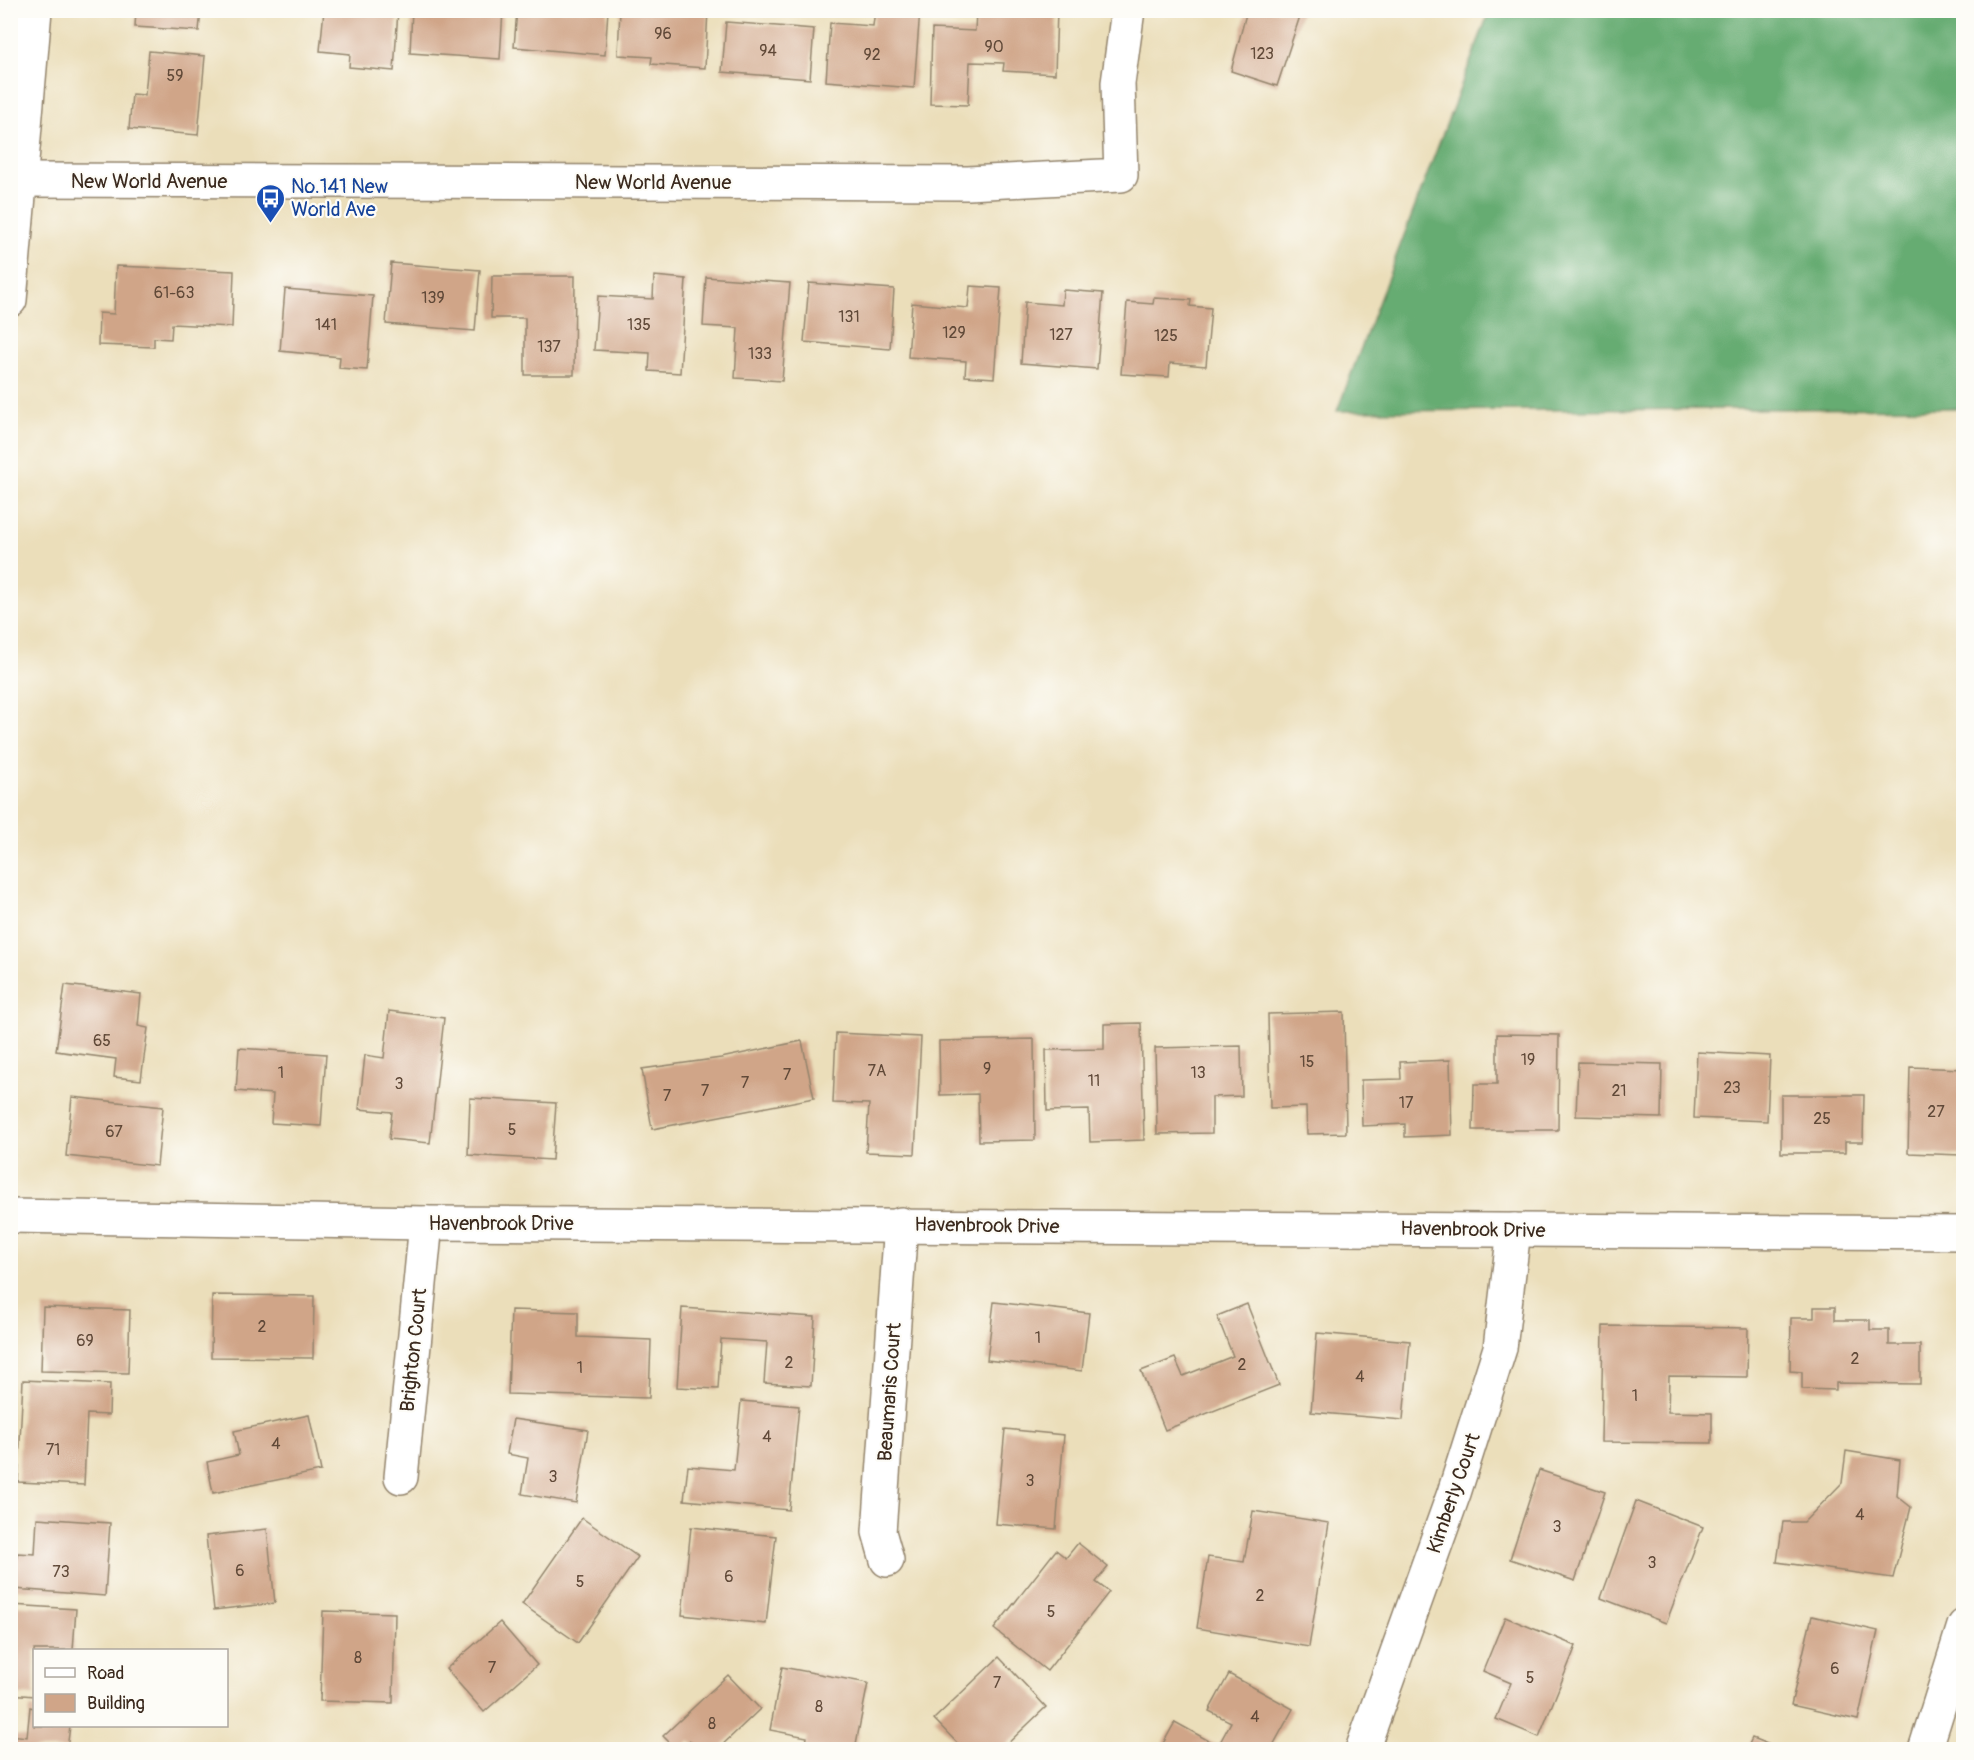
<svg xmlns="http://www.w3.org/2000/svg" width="1974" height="1760" viewBox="0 0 1974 1760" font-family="Pangolin,sans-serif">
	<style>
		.forest { fill: #66ac72; stroke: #506b48; stroke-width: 1.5 }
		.building { fill: #d0a588 }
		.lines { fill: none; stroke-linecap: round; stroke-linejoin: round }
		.minor-casing { stroke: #93846c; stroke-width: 36 }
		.minor { stroke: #fff; stroke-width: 33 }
		.labels { text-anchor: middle; stroke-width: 4.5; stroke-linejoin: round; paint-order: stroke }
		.number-label { font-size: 16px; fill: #604938 }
		.street-label { font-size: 20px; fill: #3b2a1e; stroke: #fdfcf7 }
		.transit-label { font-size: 20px; fill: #164399; stroke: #fdfcf7; text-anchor: start }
	</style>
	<rect width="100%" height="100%" fill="#fdfcf7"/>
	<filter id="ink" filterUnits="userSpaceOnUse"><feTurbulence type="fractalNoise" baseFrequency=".0167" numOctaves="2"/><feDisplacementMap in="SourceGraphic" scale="12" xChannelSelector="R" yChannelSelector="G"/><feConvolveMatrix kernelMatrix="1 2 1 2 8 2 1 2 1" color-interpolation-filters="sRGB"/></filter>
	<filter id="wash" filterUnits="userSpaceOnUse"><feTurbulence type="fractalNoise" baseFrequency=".008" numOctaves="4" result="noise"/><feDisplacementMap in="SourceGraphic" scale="24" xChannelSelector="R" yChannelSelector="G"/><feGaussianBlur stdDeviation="1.35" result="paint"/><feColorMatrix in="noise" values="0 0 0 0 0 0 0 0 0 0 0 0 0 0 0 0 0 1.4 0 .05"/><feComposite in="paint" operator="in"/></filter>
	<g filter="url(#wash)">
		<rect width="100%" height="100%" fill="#ebdeba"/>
		<path class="forest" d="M1490 10 1963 11V408L1337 411Z"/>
		<g id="blocks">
			<g class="building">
				<path d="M136 10H201L199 31 135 27Z"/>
				<path d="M324 10H398L394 71 349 67 350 54 320 51Z"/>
				<path d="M412 10H503L500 59 410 53Z"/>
				<path d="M517 10H608L605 55 514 47Z"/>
				<path d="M620 10H708L705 68 651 64 652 57 618 55Z"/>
				<path d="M875 10H920L914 88 826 81 830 23 873 26Z"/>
				<path d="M976 10H1057L1055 74 1003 71 1004 63 970 62 968 105 930 104 932 29 975 31Z"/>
				<path d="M1247 10H1302L1277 86 1231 71Z"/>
				<path d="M726 22 814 29 810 79 722 72Z"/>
				<path d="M149 51 205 56 198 135 129 129 132 94 145 95Z"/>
				<path d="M391 263 480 270 475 331 386 324Z"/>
				<path d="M116 266 234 271 232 327 172 324 171 339 154 338V347L98 345 99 313 114 314Z"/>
				<path d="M492 276H575L574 375H525V318H491Z"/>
				<path d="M654 276 686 279 680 373 649 371 650 353 594 350 598 296 653 299Z"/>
				<path d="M706 277 790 283 782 381 735 378 738 328 703 326Z"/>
				<path d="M809 283 894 289 890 349 804 342Z"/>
				<path d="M970 286 1001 288 994 378 965 376 966 361 908 357 912 303 968 308Z"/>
				<path d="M285 289 373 296 367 370 339 368 340 357 280 351Z"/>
				<path d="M1063 290 1103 293 1097 369 1021 363 1025 302 1062 305Z"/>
				<path d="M1154 298 1191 300 1190 306 1211 308 1206 366 1170 363 1169 377 1121 374 1127 302 1153 304Z"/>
				<path d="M65 985 141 994 138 1026 148 1028 141 1080 114 1077 116 1059 56 1051Z"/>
				<path d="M389 1011 444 1018 430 1143 389 1139 392 1112 359 1109 365 1055 384 1058Z"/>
				<path d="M1344 1012 1346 1133 1307 1134 1306 1107 1270 1108 1268 1014Z"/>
				<path d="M1141 1023 1144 1140 1090 1142 1089 1110 1047 1111 1046 1050 1104 1049V1024Z"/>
				<path d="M836 1033 921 1037 915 1154 866 1152 869 1104 833 1103Z"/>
				<path d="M1497 1034 1559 1035 1558 1130H1473L1474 1084H1497Z"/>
				<path d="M1034 1039 1035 1140 979 1141 978 1094 940 1095 939 1041Z"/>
				<path d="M802 1041 814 1098 652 1129 642 1069 721 1058Z"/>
				<path d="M1241 1046 1242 1096 1212 1097V1133L1157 1134 1155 1048Z"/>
				<path d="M239 1048 326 1054 321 1126 271 1123 273 1094 236 1091Z"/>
				<path d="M1697 1052 1770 1056 1767 1121 1694 1118Z"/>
				<path d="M1450 1060 1452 1135 1405 1137V1124L1362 1126 1361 1080 1401 1079 1400 1062Z"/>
				<path d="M1578 1062 1662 1064 1661 1118 1576 1116Z"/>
				<path d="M1910 1067 1963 1069 1961 1155 1908 1153Z"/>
				<path d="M1781 1095H1864L1863 1142H1845V1153H1781Z"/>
				<path d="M72 1097 163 1107 157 1166 66 1156Z"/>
				<path d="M470 1098 556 1103 552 1160 468 1155Z"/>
				<path d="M212 1295 314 1296 313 1358 211 1357Z"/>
				<path d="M994 1302 1089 1313 1082 1371 987 1360Z"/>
				<path d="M1247 1304 1279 1385 1165 1430 1141 1371 1175 1358 1183 1376 1233 1356 1217 1316Z"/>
				<path d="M43 1307 130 1310 128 1373 41 1371Z"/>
				<path d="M1814 1307H1835V1320H1870V1330H1889V1345H1920V1384L1836 1383V1390L1802 1389V1372L1790 1371 1791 1318H1814Z"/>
				<path d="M682 1308 815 1317 811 1386 764 1383 767 1342 721 1339 718 1389 677 1387Z"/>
				<path d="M511 1310 578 1312V1337L651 1340 649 1398 508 1394Z"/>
				<path d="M1603 1326 1748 1328 1747 1377 1669 1376 1668 1412 1712 1413V1443L1601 1442Z"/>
				<path d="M1317 1333 1410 1341 1403 1420 1311 1412Z"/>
				<path d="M23 1380 110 1384 109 1415 87 1414 84 1485 18 1482Z"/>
				<path d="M741 1401 799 1406 789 1510 684 1500 688 1466 734 1470Z"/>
				<path d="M309 1415 321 1471 213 1493 207 1462 239 1455 234 1431Z"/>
				<path d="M513 1419 588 1430 576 1503 522 1494 528 1458 507 1454Z"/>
				<path d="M1005 1429 1064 1435 1056 1529 996 1524Z"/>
				<path d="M1846 1451 1900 1460 1897 1496 1911 1507 1893 1578 1777 1562 1783 1522H1804L1842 1483Z"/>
				<path d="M1539 1470 1605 1492 1575 1581 1510 1559Z"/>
				<path d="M1636 1501 1703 1527 1666 1623 1601 1598Z"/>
				<path d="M1253 1511 1329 1523 1309 1647 1197 1628 1208 1557 1244 1562Z"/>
				<path d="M37 1518 110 1523 105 1596 14 1589 17 1553 35 1554Z"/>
				<path d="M582 1518 638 1557 578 1643 522 1604Z"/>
				<path d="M691 1527 776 1536 766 1624 682 1615Z"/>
				<path d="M267 1529 275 1603 214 1610 206 1536Z"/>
				<path d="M1078 1543 1108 1567 1096 1582 1109 1592 1047 1671 994 1629 1056 1550 1066 1558Z"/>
				<path d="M11 1605 76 1609 73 1650H34V1696L10 1694Z"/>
				<path d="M323 1611 395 1613 393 1703 320 1701Z"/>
				<path d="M1812 1616 1878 1631 1858 1720 1791 1705Z"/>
				<path d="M1505 1617 1576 1646 1539 1737 1496 1719 1511 1683 1483 1671Z"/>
				<path d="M500 1622 537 1665 484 1712 446 1669Z"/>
				<path d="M999 1657 1046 1707 1002 1749H963L934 1719Z"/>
				<path d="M782 1667 868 1683 855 1749H805L807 1737 770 1730Z"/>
				<path d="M1229 1674 1293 1709 1271 1749H1160L1175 1722 1218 1746 1231 1722 1209 1711Z"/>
				<path d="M728 1675 760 1709 718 1749H699L690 1741 682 1749H676L663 1736Z"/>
				<path d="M30 1707 34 1708V1726H70L67 1749H10V1735L27 1737Z"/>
				<path d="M1752 1738 1780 1749H1747Z"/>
			</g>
		</g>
	</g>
	<g filter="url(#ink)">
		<use href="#blocks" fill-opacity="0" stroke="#93846c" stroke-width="1.5"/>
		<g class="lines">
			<defs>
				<g id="minor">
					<path d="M20 180 968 183 1121 175 1118 83 1128 10"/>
					<path d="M10 300 35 10"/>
					<path d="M10 1216 426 1223 1964 1233"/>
					<path d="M401 1477 426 1223"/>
					<path d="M887 1560 879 1532 901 1224"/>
					<path d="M1362 1750 1454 1493 1500 1348 1514 1230"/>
					<path d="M1925 1750 1964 1626"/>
				</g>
			</defs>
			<use href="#minor" class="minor-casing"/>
			<use href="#minor" class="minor"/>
		</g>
	</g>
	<defs>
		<symbol id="bus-pin" viewBox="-11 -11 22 30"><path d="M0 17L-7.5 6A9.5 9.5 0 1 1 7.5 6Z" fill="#1a4fb4" stroke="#fdfcf7"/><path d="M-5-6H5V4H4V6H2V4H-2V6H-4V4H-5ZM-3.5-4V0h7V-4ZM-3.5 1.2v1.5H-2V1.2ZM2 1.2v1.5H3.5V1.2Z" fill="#fff"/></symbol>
	</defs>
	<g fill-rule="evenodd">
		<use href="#bus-pin" x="254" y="182" width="33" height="45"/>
	</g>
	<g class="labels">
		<g class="number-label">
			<text x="663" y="39">96</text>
			<text x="994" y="52">90</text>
			<text x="768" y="56">94</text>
			<text x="1262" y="59">123</text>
			<text x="872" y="60">92</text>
			<text x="175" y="81">59</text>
			<text x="174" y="298">61-63</text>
			<text x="433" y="303">139</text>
			<text x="849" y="322">131</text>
			<text x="326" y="330">141</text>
			<text x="639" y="330">135</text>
			<text x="954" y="338">129</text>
			<text x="1061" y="340">127</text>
			<text x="1166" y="341">125</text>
			<text x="549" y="352">137</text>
			<text x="760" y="359">133</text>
			<text x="102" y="1046">65</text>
			<text x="1528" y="1065">19</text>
			<text x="1307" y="1067">15</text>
			<text x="987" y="1074">9</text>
			<text x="877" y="1076">7A</text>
			<text x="281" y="1078">1</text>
			<text x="1198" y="1078">13</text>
			<text x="787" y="1080">7</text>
			<text x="1094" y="1086">11</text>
			<text x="745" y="1088">7</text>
			<text x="399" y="1089">3</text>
			<text x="1732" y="1093">23</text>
			<text x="705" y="1096">7</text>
			<text x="1619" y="1096">21</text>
			<text x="667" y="1101">7</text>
			<text x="1406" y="1108">17</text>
			<text x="1936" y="1117">27</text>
			<text x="1822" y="1124">25</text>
			<text x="512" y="1135">5</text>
			<text x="114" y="1137">67</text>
			<text x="262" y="1332">2</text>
			<text x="1038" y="1343">1</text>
			<text x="85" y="1346">69</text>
			<text x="1855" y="1364">2</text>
			<text x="789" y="1368">2</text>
			<text x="1242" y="1370">2</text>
			<text x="580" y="1373">1</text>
			<text x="1360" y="1382">4</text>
			<text x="1635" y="1401">1</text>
			<text x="767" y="1442">4</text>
			<text x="276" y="1449">4</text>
			<text x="53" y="1455">71</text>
			<text x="553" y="1482">3</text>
			<text x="1030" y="1486">3</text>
			<text x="1860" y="1520">4</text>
			<text x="1557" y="1532">3</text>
			<text x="1652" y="1568">3</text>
			<text x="240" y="1576">6</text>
			<text x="61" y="1577">73</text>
			<text x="729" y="1582">6</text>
			<text x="580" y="1587">5</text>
			<text x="1260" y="1601">2</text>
			<text x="1051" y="1617">5</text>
			<text x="358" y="1663">8</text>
			<text x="492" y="1673">7</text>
			<text x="1835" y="1674">6</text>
			<text x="1530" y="1683">5</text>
			<text x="997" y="1688">7</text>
			<text x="819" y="1712">8</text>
			<text x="1255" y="1722">4</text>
			<text x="712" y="1729">8</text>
		</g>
		<g class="street-label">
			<text x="149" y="188">New World Avenue</text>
			<text x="653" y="189">New World Avenue</text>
			<text x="501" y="1230">Havenbrook Drive</text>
			<text transform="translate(987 1225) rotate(1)" y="7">Havenbrook Drive</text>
			<text transform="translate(1473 1229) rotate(1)" y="7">Havenbrook Drive</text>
			<text transform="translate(413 1350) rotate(-84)" y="7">Brighton Court</text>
			<text transform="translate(889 1392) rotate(-86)" y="7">Beaumaris Court</text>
			<text transform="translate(1453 1493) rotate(-71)" y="7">Kimberly Court</text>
		</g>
		<g class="transit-label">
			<text x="291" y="193">No.141 New<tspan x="291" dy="23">World Ave</tspan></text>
		</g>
	</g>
	<rect width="1974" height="1760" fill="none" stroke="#fdfcf7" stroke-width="36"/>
	<rect x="33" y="1649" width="195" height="78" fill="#fdfcf7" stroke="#afa8a0" stroke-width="1.5"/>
	<rect x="45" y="1668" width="30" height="9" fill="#ffffff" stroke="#afa8a0" stroke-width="1.5"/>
	<text x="87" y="1679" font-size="18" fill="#3b2a1e">Road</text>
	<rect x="45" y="1694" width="30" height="18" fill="#d0a588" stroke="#afa8a0" stroke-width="1.5"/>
	<text x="87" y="1709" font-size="18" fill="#3b2a1e">Building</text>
</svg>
